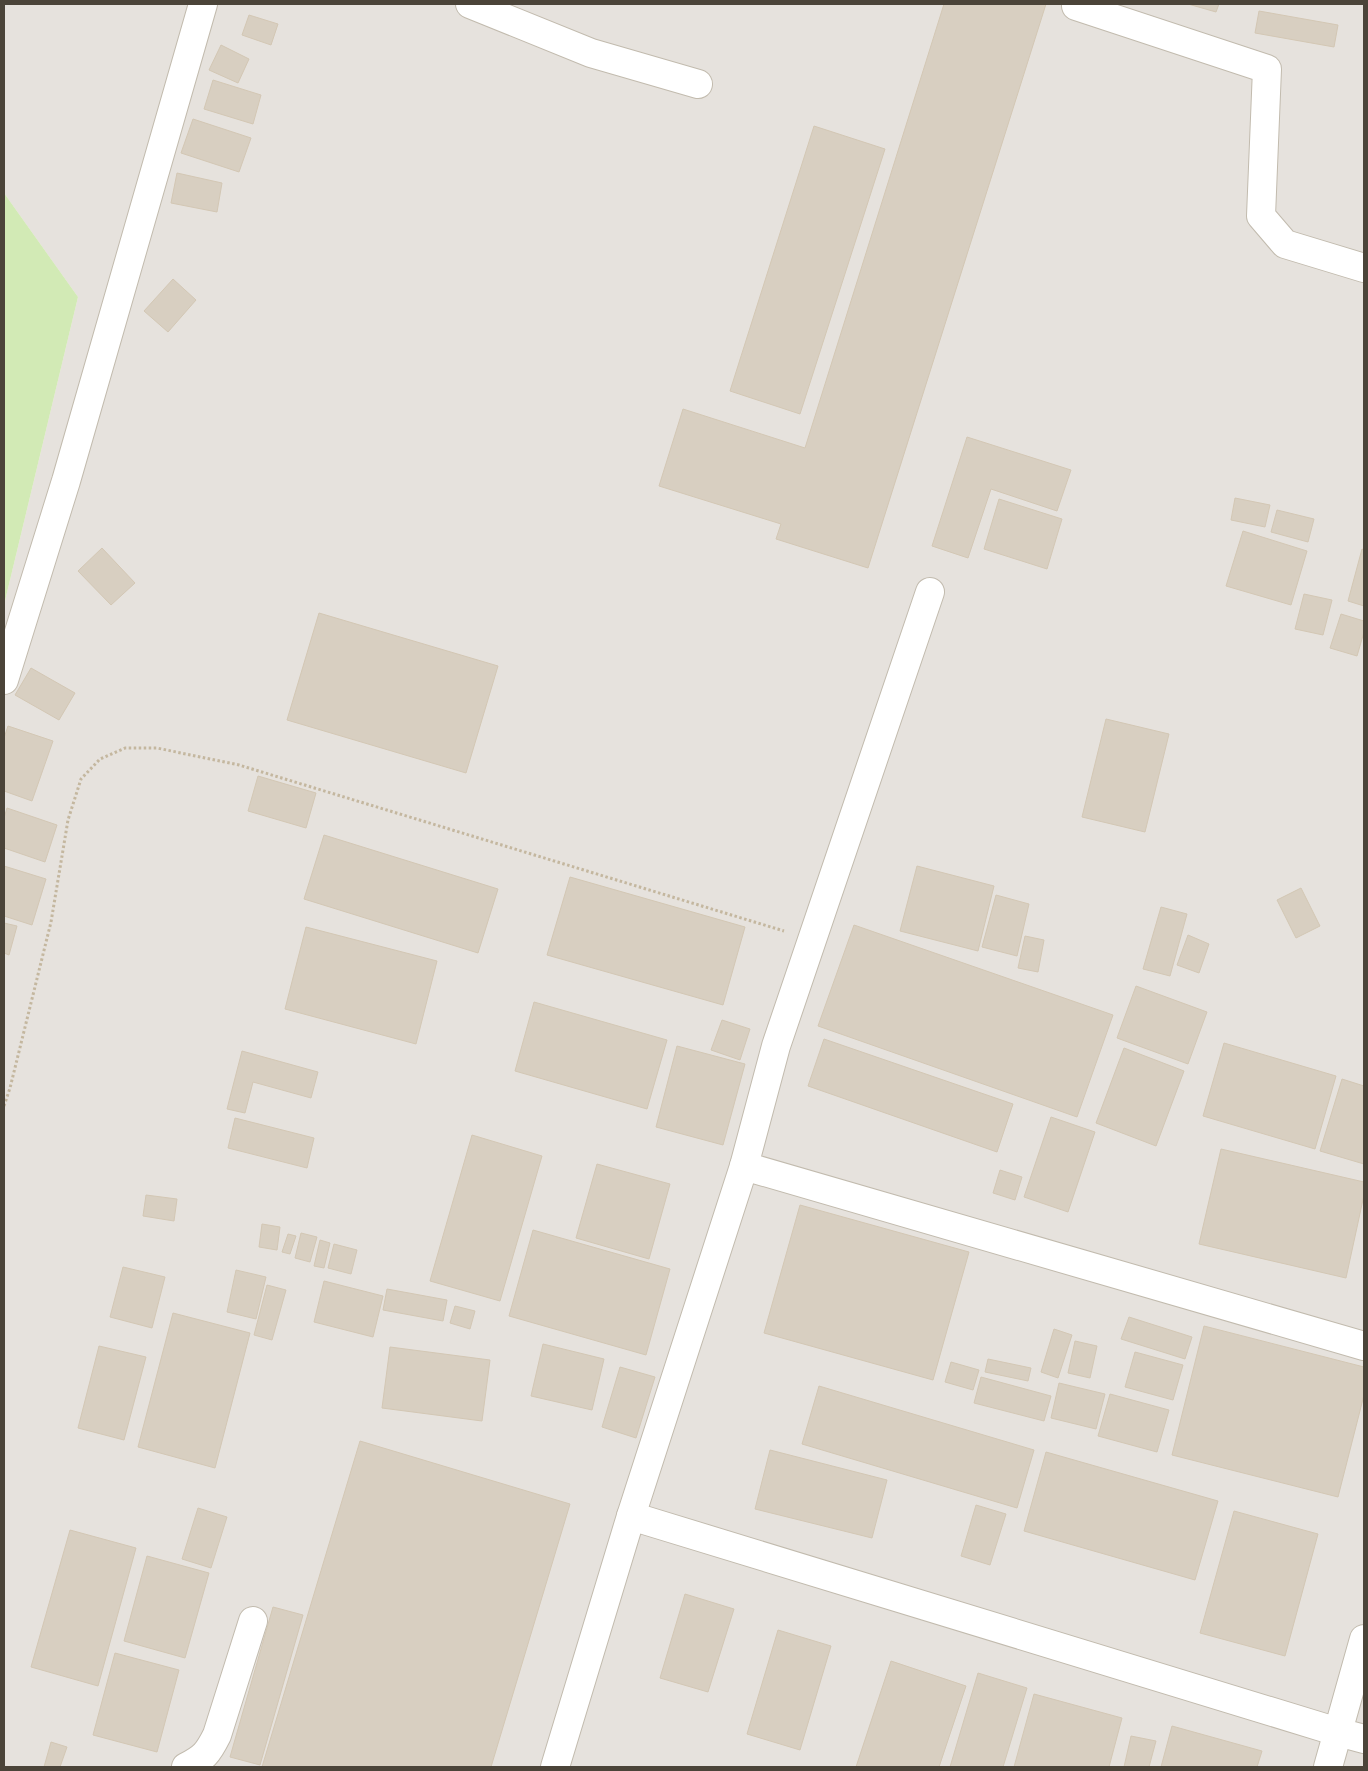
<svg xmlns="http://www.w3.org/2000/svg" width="1368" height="1771" viewBox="0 0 1368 1771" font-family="Helvetica,sans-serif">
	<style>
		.industrial { fill: #e6e2dd }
		.green { fill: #d2eab5 }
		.building { fill: #d8cfc1; stroke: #d3c7b4 }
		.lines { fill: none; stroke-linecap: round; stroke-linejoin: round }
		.minor-casing { stroke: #c2bbae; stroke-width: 30 }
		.path { stroke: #c4b79f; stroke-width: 3; stroke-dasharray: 2.5 2.5; stroke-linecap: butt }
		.minor { stroke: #fff; stroke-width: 28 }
	</style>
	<rect width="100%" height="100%" fill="#f6f3ec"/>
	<path class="industrial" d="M4 4H1364V1767H4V605L78 297 4 193Z"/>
	<path class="green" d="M4 193 78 297 4 605Z"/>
	<g class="building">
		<path d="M944 4H1046L868 568 776 539 781 524 659 486 683 409 805 448Z"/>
		<path d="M1188 4H1219L1216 12Z"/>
		<path d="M1259 11 1338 25 1334 47 1255 33Z"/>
		<path d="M249 15 278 24 271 45 242 35Z"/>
		<path d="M221 45 249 59 238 83 209 70Z"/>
		<path d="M213 80 261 95 253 124 204 109Z"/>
		<path d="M193 119 251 138 239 172 181 153Z"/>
		<path d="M814 126 885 149 800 414 730 391Z"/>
		<path d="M177 173 222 183 217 212 171 203Z"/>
		<path d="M173 279 196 300 168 332 144 311Z"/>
		<path d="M967 437 1071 470 1057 511 991 489 968 558 932 546Z"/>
		<path d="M1235 498 1270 505 1265 527 1231 520Z"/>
		<path d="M999 499 1062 519 1047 569 984 549Z"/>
		<path d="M1277 510 1314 519 1308 542 1271 532Z"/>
		<path d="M1243 531 1307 551 1291 605 1226 586Z"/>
		<path d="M102 548 135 583 111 605 78 571Z"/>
		<path d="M1362 549 1364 550V606L1348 601Z"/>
		<path d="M1304 594 1332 600 1323 635 1295 629Z"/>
		<path d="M319 613 498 666 466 773 287 720Z"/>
		<path d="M1341 614 1364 621V632L1357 656 1330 648Z"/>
		<path d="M31 668 75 693 59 720 15 695Z"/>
		<path d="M1106 719 1169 734 1145 832 1082 817Z"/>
		<path d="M8 726 53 741 32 801 4 791V738Z"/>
		<path d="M258 776 316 793 306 828 248 811Z"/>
		<path d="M7 808 57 825 45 862 4 848V818Z"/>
		<path d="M324 835 498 889 478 953 304 899Z"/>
		<path d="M4 866 46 879 32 925 4 916Z"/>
		<path d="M917 866 994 886 978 951 900 931Z"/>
		<path d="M570 877 745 927 723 1005 547 955Z"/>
		<path d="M1301 888 1320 926 1296 938 1277 900Z"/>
		<path d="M996 895 1029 904 1017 956 982 947Z"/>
		<path d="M1161 907 1187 914 1170 976 1143 969Z"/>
		<path d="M4 923 17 926 9 955 4 953Z"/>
		<path d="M854 925 1113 1015 1077 1117 818 1026Z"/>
		<path d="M306 927 437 961 416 1044 285 1009Z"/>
		<path d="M1188 935 1209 944 1199 973 1177 965Z"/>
		<path d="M1025 936 1044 940 1038 972 1018 968Z"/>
		<path d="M1136 986 1207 1012 1188 1064 1117 1038Z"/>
		<path d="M534 1002 667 1040 647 1109 515 1071Z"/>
		<path d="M722 1020 750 1029 740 1060 711 1050Z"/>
		<path d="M824 1039 1013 1104 997 1152 808 1086Z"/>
		<path d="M1224 1043 1336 1076 1315 1149 1203 1116Z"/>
		<path d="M677 1046 745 1064 723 1145 656 1127Z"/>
		<path d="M1124 1048 1184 1071 1156 1146 1096 1123Z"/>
		<path d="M242 1051 318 1072 311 1098 253 1082 245 1113 227 1109Z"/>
		<path d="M1342 1079 1364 1086V1164L1320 1151Z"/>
		<path d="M1051 1117 1095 1132 1068 1212 1024 1197Z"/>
		<path d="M235 1118 314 1138 307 1168 228 1148Z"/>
		<path d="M472 1135 542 1156 500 1301 430 1281Z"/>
		<path d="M1221 1149 1364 1182V1195L1346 1278 1199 1244Z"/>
		<path d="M597 1164 670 1184 649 1259 576 1238Z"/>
		<path d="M1000 1170 1022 1177 1015 1200 993 1193Z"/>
		<path d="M146 1195 177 1199 174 1221 143 1216Z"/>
		<path d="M800 1205 969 1252 933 1380 764 1333Z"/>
		<path d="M262 1224 280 1227 277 1250 259 1247Z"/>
		<path d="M533 1230 670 1269 646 1355 509 1316Z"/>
		<path d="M301 1233 317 1237 310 1262 295 1258Z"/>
		<path d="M288 1234 296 1236 290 1254 282 1252Z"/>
		<path d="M320 1240 330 1243 324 1268 314 1266Z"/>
		<path d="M334 1244 357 1250 351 1274 328 1268Z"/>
		<path d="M123 1267 165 1277 152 1328 110 1317Z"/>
		<path d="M236 1270 266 1277 256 1319 227 1312Z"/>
		<path d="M324 1281 383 1296 373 1337 314 1322Z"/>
		<path d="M267 1285 286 1290 272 1340 254 1335Z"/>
		<path d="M387 1289 447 1300 443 1321 383 1310Z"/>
		<path d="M455 1306 475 1311 470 1329 450 1323Z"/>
		<path d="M173 1313 250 1333 215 1468 138 1447Z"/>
		<path d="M1129 1317 1192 1337 1185 1359 1121 1339Z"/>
		<path d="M1204 1326 1364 1367V1395L1338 1497 1172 1455Z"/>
		<path d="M1054 1329 1072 1335 1058 1378 1041 1372Z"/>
		<path d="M1075 1341 1097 1346 1090 1378 1068 1373Z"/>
		<path d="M543 1344 604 1359 592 1410 531 1396Z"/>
		<path d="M99 1346 146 1357 124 1440 78 1428Z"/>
		<path d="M390 1347 490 1360 482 1421 382 1408Z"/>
		<path d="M1135 1352 1183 1365 1173 1400 1125 1387Z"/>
		<path d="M988 1359 1031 1368 1028 1381 985 1372Z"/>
		<path d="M951 1362 979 1370 973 1390 945 1382Z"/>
		<path d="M620 1367 655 1377 636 1438 602 1427Z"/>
		<path d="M981 1377 1051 1396 1044 1421 974 1403Z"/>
		<path d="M1059 1383 1105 1394 1096 1429 1051 1418Z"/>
		<path d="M819 1386 1034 1450 1017 1508 802 1444Z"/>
		<path d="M1110 1394 1169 1410 1157 1452 1098 1436Z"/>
		<path d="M360 1441 570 1504 491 1767H262Z"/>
		<path d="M770 1450 887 1480 872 1538 755 1509Z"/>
		<path d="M1046 1452 1218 1501 1195 1580 1024 1531Z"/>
		<path d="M976 1505 1006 1514 990 1565 961 1556Z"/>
		<path d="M198 1508 227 1517 211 1568 182 1559Z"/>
		<path d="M1234 1511 1318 1534 1285 1656 1200 1633Z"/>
		<path d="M70 1530 136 1548 98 1686 31 1667Z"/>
		<path d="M147 1556 209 1573 185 1658 124 1641Z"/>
		<path d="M685 1594 734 1609 708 1692 660 1678Z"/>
		<path d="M273 1607 303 1615 260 1765 230 1757Z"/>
		<path d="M778 1630 831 1646 800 1750 747 1734Z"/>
		<path d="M115 1653 179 1670 157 1752 93 1735Z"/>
		<path d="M891 1661 966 1686 939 1767H856Z"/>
		<path d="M978 1673 1027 1688 1003 1767H950Z"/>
		<path d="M1034 1694 1122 1718 1109 1767H1014Z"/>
		<path d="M1172 1726 1262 1751 1257 1767H1161Z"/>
		<path d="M1131 1736 1156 1741 1149 1767H1124Z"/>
		<path d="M51 1742 67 1747 60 1767H44Z"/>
	</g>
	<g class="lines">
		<defs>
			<g id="minor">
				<path d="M470 4 591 53 698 84"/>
				<path d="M1076 6 1267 69 1261 216 1285 244 1364 268"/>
				<path d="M4 680 66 481 203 4"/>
				<path d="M744 1166 1364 1346"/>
				<path d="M631 1516 1338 1732 1364 1739"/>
				<path d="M186 1767C204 1758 208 1753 217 1735L253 1621"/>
				<path d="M555 1767 631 1516 744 1166 776 1046 930 592"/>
				<path d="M1328 1767 1364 1639"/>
			</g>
		</defs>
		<use href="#minor" class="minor-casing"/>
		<path class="path" d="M4 1106 10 1088 51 922 68 820 81 779 100 759 125 748H157L239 765 784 931"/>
		<use href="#minor" class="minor"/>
	</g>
	<rect width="1368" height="1771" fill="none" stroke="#4b4439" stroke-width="10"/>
</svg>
